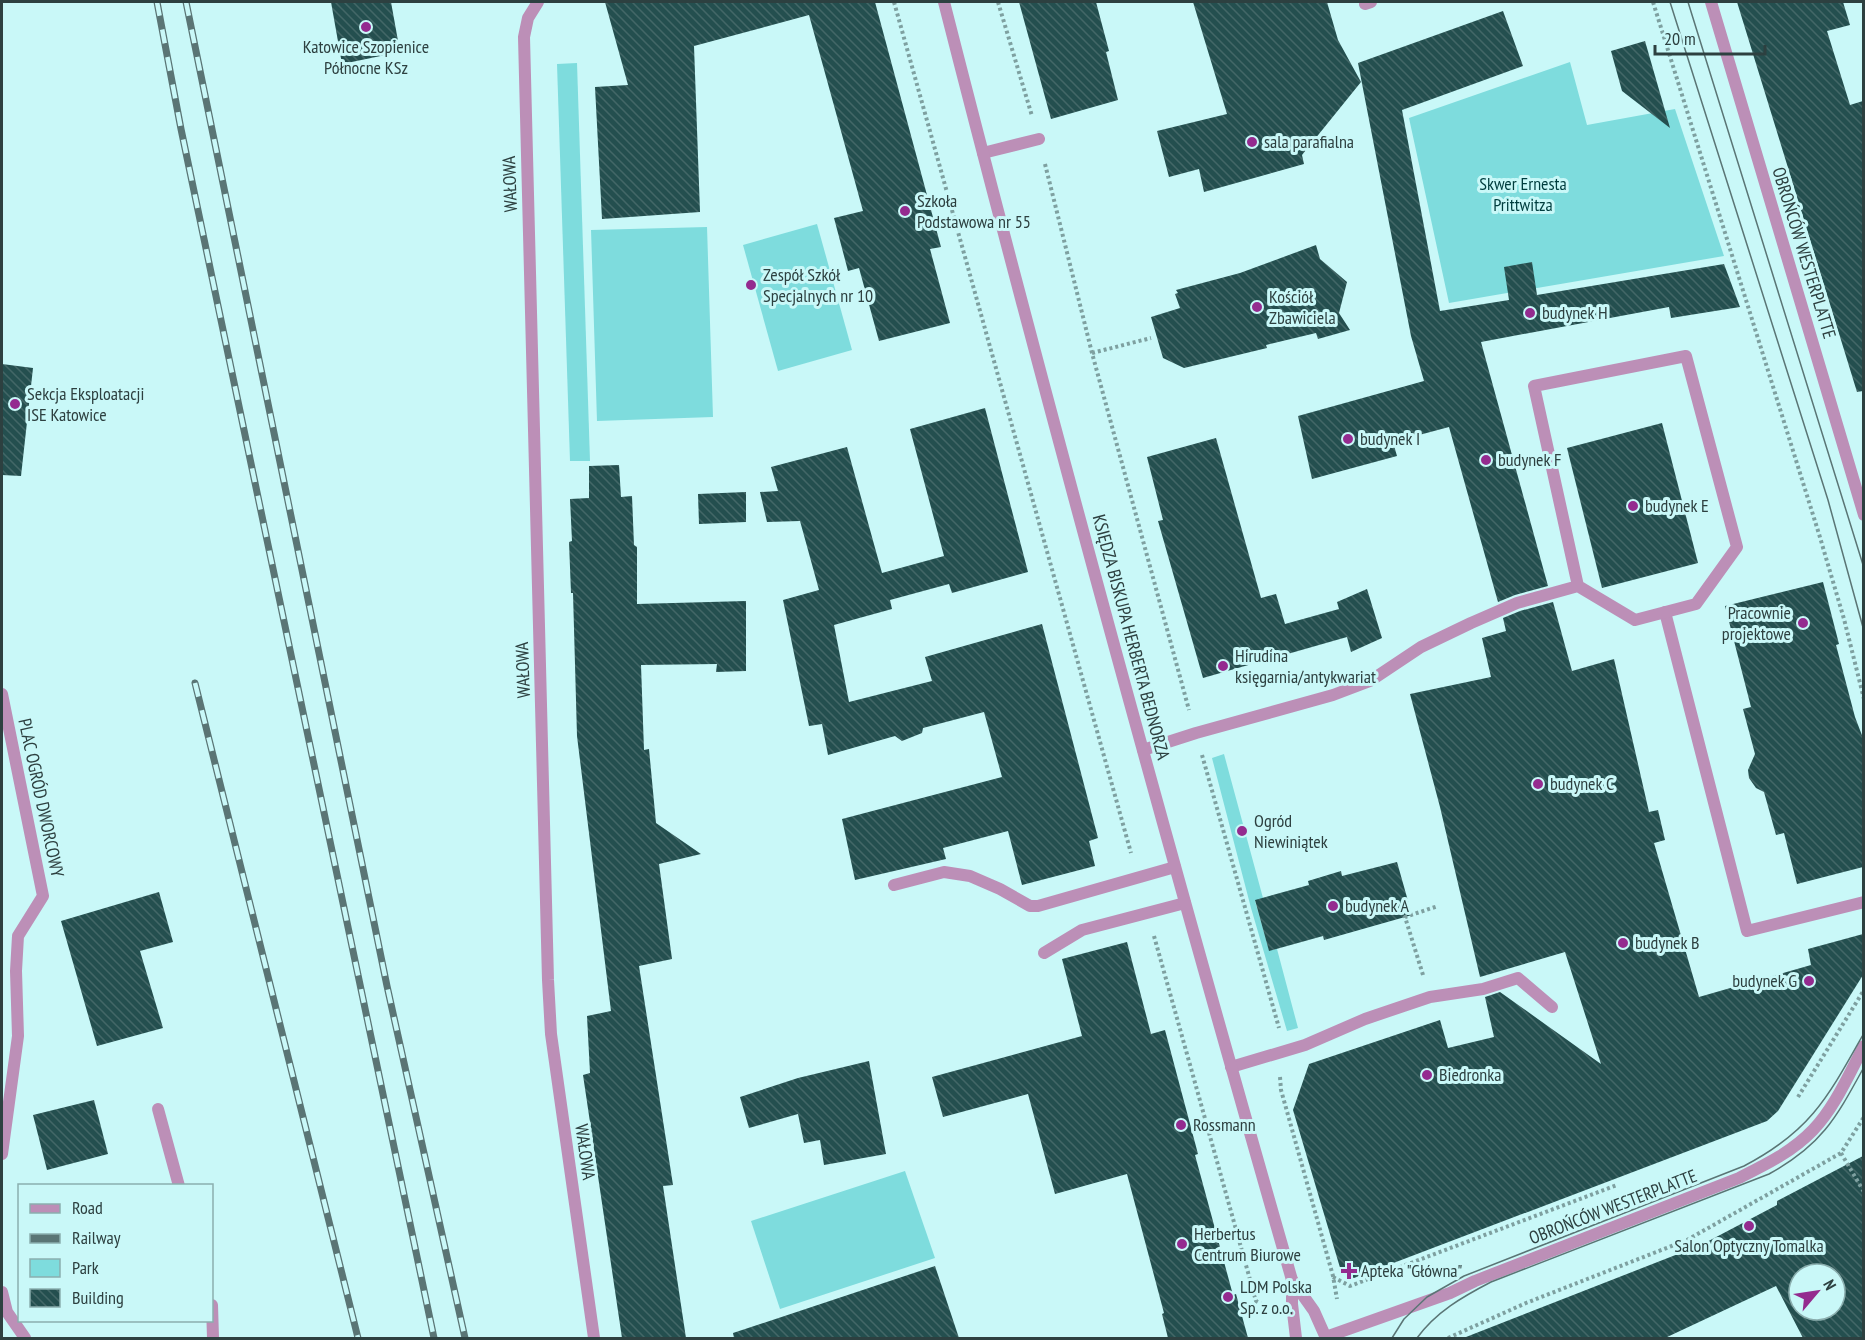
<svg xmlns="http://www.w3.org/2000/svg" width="1865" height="1340" viewBox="0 0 1865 1340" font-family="'PT Sans Narrow',sans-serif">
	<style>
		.green { fill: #7edcdd }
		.building { fill: url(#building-back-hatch); fill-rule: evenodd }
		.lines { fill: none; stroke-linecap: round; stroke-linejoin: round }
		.path { stroke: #7ea0a0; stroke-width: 4; stroke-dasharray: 3 3; stroke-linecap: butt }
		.service { stroke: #bc8fb7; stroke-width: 12 }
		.pedestrian { stroke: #bc8fb7; stroke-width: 12 }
		.minor { stroke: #bc8fb7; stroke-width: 12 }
		.tertiary { stroke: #bc8fb7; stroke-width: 12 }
		.tram { stroke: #5a7575; stroke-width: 1.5 }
		.rail-casing { stroke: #5a7575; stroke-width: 7 }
		.rail { stroke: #c9f8f8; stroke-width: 4.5; stroke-dasharray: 14; stroke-linecap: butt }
		.poi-dot { fill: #942b8f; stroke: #c9f8f8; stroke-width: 2 }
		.labels { text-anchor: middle; stroke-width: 6; stroke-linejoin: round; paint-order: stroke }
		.poi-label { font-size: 18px; fill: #2d4040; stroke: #c9f8f8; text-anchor: start }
		.street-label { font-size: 18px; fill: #2d4040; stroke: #c9f8f8 }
		.park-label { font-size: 18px; fill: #003d3e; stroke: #c9f8f8 }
	</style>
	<defs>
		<pattern id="building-back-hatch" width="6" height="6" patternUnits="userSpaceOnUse" patternTransform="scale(1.5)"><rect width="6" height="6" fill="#244f4f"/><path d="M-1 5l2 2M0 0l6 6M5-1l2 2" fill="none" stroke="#436767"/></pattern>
	</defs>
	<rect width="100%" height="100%" fill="#c9f8f8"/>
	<g class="green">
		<path d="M1570 62 1587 125 1675 109 1724 256 1449 303 1409 118Z"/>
		<path d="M577 63 590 461H570L557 64Z"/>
		<path d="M817 224 852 350 778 371 743 245Z"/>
		<path d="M707 227 713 417 597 421 591 230Z"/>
		<path d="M1224 754 1263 898 1255 901 1269 950 1277 949 1298 1028 1287 1031 1251 908 1212 758Z"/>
		<path d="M905 1171 935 1258 780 1309 751 1221Z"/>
	</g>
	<g class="building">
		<path d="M331 2H391L400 52 342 64Z"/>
		<path d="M605 2H875L941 247 930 249 950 323 879 341 859 268 848 271 834 218 863 211 809 15 694 46 700 212 602 219 595 87 628 85Z"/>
		<path d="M1019 2H1096L1109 51 1106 52 1118 100 1051 119Z"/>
		<path d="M1193 2H1327L1338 40 1361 82 1302 155 1304 164 1204 192 1199 169 1169 177 1157 131 1227 114Z"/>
		<path d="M1737 2H1843L1850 25 1827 31 1850 105 1863 101V391L1857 392Z"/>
		<path d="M1503 11 1523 66 1402 110 1440 311 1509 300 1504 267 1532 262 1537 295 1724 264 1740 307 1671 318 1669 307 1481 342 1548 586 1515 595 1498 602 1449 427 1393 442 1397 456 1312 479 1298 416 1424 381 1411 336 1358 63Z"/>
		<path d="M1645 41 1670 128 1622 91 1611 51Z"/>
		<path d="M1316 245 1320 259 1347 282 1339 313 1350 330 1318 339 1316 333 1266 345 1267 348 1184 368 1163 358 1151 317 1180 308 1175 294 1178 293 1176 290 1240 273Z"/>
		<path d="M2 364 33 368 21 476 2 475Z"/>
		<path d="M985 408 1028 572 952 593 949 584 890 600 892 609 834 625 849 702 932 681 925 657 1042 624 1098 838 1089 841 1095 866 1022 885 1008 831 943 848 946 859 855 880 842 819 1002 777 984 712 923 728 922 733 902 741 895 736 828 755 822 724 809 726 783 600 819 590 800 521 767 522 760 492 778 491 771 467 847 447 882 573 944 556 910 429Z"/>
		<path d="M1662 423 1698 563 1602 588 1567 448Z"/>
		<path d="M1216 438 1261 598 1276 594 1285 624 1339 609 1337 602 1367 589 1382 638 1351 652 1347 637 1203 678 1158 521 1163 520 1147 457Z"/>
		<path d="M619 465 621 497 632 496 634 545 637 547V604L746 601V671L716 672 717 664 641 665 644 750 649 749 656 823 701 854 659 864 672 959 639 966 673 1185 663 1186 686 1338H622L583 1075 590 1073 587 1016 611 1011 577 736 573 593H571L569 542 572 541 570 499 589 498V466Z"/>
		<path d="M746 492V522L699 524 698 494Z"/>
		<path d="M1823 582 1839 644 1836 645 1855 717 1863 738V867L1797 884 1784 833 1776 835 1764 792 1756 788 1749 778 1748 770 1755 754 1743 709 1751 707 1725 606Z"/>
		<path d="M1553 602 1572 671 1614 659 1649 812 1658 810 1665 840 1654 843 1699 997 1811 965 1808 949 1863 934V975L1778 1111 1767 1121 1354 1278 1341 1271 1293 1110 1309 1064 1440 1020 1448 1048 1494 1037 1485 997 1500 992 1601 1064 1565 952 1480 977 1440 807 1410 694 1491 677 1482 638 1506 631 1503 618 1520 611Z"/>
		<path d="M1397 862 1412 915 1324 940 1323 936 1269 951 1255 900 1309 885 1308 881 1341 871 1342 876Z"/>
		<path d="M159 892 173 942 140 951 163 1028 97 1046 61 921Z"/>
		<path d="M1127 942 1151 1034 1165 1030 1198 1154 1195 1155 1233 1295 1236 1294 1248 1338H1168L1162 1314 1164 1313 1127 1174 1055 1194 1028 1094 943 1117 932 1077 1082 1036 1062 959Z"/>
		<path d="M869 1061 886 1154 824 1165 820 1140 804 1143 798 1114 749 1128 740 1097 798 1078Z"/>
		<path d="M94 1100 108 1154 47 1170 33 1115Z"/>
		<path d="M1863 1156V1338H1803L1776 1286 1665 1338H1467L1466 1337 1701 1245 1777 1205V1201ZM1799 1274H1835V1310H1799Z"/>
		<path d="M935 1266 959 1338H734L733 1333Z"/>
	</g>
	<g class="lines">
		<g class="path">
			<path d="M894 2 1131 853"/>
			<path d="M998 2 1032 116"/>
			<path d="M1653 2 1819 534 1844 619 1864 699"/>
			<path d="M1045 164 1092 353 1189 710"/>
			<path d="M1092 353 1151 338"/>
			<path d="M1202 755 1279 1028"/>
			<path d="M1154 936 1256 1301 1267 1307"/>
			<path d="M1423 975 1405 917 1438 906"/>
			<path d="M1280 1077 1281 1090 1333 1276 1337 1299"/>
			<path d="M1798 1097 1864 990"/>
			<path d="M1841 1153 1864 1192"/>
			<path d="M1333 1277 1350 1286 1617 1185"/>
			<path d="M1448 1338 1526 1303 1687 1240 1841 1153 1864 1117"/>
		</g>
		<g class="service">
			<path d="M1365 4 1371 2"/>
			<path d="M983 153 1039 139"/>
			<path d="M1665 612 1747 931 1864 902"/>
			<path d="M1143 750 1196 733 1333 695 1370 681 1421 647 1471 623 1517 603 1578 586 1635 620 1696 604 1737 547 1686 356 1534 386 1578 586"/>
			<path d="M894 885 944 872 970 876 1000 889 1030 906H1038L1175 867"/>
			<path d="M1044 953 1082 930 1185 903"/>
			<path d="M1231 1067 1305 1045 1365 1019 1430 997 1483 989 1518 978 1552 1007"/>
		</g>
		<path class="pedestrian" d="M1326 1337 1450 1293 1475 1281 1739 1178C1765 1165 1792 1152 1813 1130 1835 1107 1849 1074 1864 1046"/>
		<g class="minor">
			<path d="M538 2 528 18 524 37 548 980 551 1034 594 1338"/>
			<path d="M1711 2 1864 515"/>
			<path d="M2 694 43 896 18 936 16 971 18 1036 2 1154"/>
			<path d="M158 1109 179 1186"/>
			<path d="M2 1292 7 1312 25 1338"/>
			<path d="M212 1305 213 1338"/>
		</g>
		<g class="tertiary">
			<path d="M944 2C1053 429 1170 855 1292 1280V1304L1296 1338"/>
			<path d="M1292 1280 1314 1311 1326 1338"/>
		</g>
		<g class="tram">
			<path d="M1670 2 1828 500 1864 631"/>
			<path d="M1688 2 1864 568"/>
			<path d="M1392 1338 1404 1319 1427 1297 1464 1276 1744 1166C1811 1131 1828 1097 1864 1033"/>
			<path d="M1417 1338C1436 1312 1462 1297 1491 1282L1769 1174C1822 1145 1836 1118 1864 1067"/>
		</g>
		<defs>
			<g id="rail">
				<path d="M157 2 181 129 434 1338"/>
				<path d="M186 2 387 986 465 1338"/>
				<path d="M195 683 358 1338"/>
			</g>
		</defs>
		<use href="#rail" class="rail-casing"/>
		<use href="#rail" class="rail"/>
	</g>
	<g class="poi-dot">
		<circle cx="366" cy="27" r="6"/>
		<circle cx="1252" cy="142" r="6"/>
		<circle cx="905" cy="211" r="6"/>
		<circle cx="751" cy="285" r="6"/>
		<circle cx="1257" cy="307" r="6"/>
		<circle cx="1530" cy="313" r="6"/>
		<circle cx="15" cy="404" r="6"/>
		<circle cx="1348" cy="439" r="6"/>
		<circle cx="1486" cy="460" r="6"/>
		<circle cx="1633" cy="506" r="6"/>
		<circle cx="1803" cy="623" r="6"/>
		<circle cx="1223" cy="666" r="6"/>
		<circle cx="1538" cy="784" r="6"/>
		<circle cx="1242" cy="831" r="6"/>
		<circle cx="1333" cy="906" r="6"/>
		<circle cx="1623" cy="943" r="6"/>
		<circle cx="1809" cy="981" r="6"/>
		<circle cx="1427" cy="1075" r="6"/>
		<circle cx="1181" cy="1125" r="6"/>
		<circle cx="1749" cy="1226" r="6"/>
		<circle cx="1182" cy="1244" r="6"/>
		<path d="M1346 1262h6v6h6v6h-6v6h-6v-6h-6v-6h6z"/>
		<circle cx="1228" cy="1297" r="6"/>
	</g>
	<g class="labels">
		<g class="poi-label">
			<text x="366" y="53" text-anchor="middle">Katowice Szopienice<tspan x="366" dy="21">Północne KSz</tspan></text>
			<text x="1264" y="148">sala parafialna</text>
			<text x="917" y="207">Szkoła<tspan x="917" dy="21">Podstawowa nr 55</tspan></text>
			<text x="763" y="281">Zespół Szkół<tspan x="763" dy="21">Specjalnych nr 10</tspan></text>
			<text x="1269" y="303">Kościół<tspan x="1269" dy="21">Zbawiciela</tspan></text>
			<text x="1542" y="319">budynek H</text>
			<text x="27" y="400">Sekcja Eksploatacji<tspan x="27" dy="21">ISE Katowice</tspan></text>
			<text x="1360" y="445">budynek I</text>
			<text x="1498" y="466">budynek F</text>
			<text x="1645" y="512">budynek E</text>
			<text x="1791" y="619" text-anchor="end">Pracownie<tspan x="1791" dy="21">projektowe</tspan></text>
			<text x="1235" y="662">Hirudina<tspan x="1235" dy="21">księgarnia/antykwariat</tspan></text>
			<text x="1550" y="790">budynek C</text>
			<text x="1254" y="827">Ogród<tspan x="1254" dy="21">Niewiniątek</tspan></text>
			<text x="1345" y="912">budynek A</text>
			<text x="1635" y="949">budynek B</text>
			<text x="1797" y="987" text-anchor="end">budynek G</text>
			<text x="1439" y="1081">Biedronka</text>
			<text x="1193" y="1131">Rossmann</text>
			<text x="1194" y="1240">Herbertus<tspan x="1194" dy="21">Centrum Biurowe</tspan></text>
			<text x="1749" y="1252" text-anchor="middle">Salon Optyczny Tomalka</text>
			<text x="1361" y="1277">Apteka "Główna"</text>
			<text x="1240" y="1293">LDM Polska<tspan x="1240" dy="21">Sp. z o.o.</tspan></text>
		</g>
		<g class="street-label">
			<text transform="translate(510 184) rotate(-92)" y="6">WAŁOWA</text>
			<text transform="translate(1804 253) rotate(73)" y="6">OBROŃCÓW WESTERPLATTE</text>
			<text transform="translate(1131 637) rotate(75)" y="6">KSIĘDZA BISKUPA HERBERTA BEDNORZA</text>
			<text transform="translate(523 670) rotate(-92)" y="6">WAŁOWA</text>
			<text transform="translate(41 798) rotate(78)" y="6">PLAC OGRÓD DWORCOWY</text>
			<text transform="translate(585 1152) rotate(82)" y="6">WAŁOWA</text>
			<text transform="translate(1613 1207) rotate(-21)" y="6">OBROŃCÓW WESTERPLATTE</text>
		</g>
		<g class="park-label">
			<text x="1523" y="190">Skwer Ernesta<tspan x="1523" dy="21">Prittwitza</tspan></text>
		</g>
	</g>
	<rect width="1865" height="1340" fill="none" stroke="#2d4040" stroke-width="6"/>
	<rect x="18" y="1184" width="195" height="138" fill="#c9f8f8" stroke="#8baeae" stroke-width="1.5"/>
	<rect x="30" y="1204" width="30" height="9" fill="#bc8fb7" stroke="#8baeae" stroke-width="1.5"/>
	<text x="72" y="1214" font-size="18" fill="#2d4040">Road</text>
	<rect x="30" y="1234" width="30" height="9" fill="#5a7575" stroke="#8baeae" stroke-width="1.5"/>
	<text x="72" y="1244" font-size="18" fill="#2d4040">Railway</text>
	<rect x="30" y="1259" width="30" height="18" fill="#7edcdd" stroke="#8baeae" stroke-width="1.5"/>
	<text x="72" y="1274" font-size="18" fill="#2d4040">Park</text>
	<rect x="30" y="1289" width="30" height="18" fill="url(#building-back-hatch)" stroke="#8baeae" stroke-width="1.5"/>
	<text x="72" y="1304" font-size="18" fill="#2d4040">Building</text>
	<g transform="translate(1817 1292) rotate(61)"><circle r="28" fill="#c9f8f8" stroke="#8baeae" stroke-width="1.5"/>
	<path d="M0-4.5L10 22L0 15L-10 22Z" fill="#942b8f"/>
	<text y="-9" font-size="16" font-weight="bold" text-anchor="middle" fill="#2d4040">N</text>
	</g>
	<path d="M1655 45v9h110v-9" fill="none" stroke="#2d4040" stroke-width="3"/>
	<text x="1664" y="45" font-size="18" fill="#2d4040" stroke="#c9f8f8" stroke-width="4.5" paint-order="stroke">20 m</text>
</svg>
